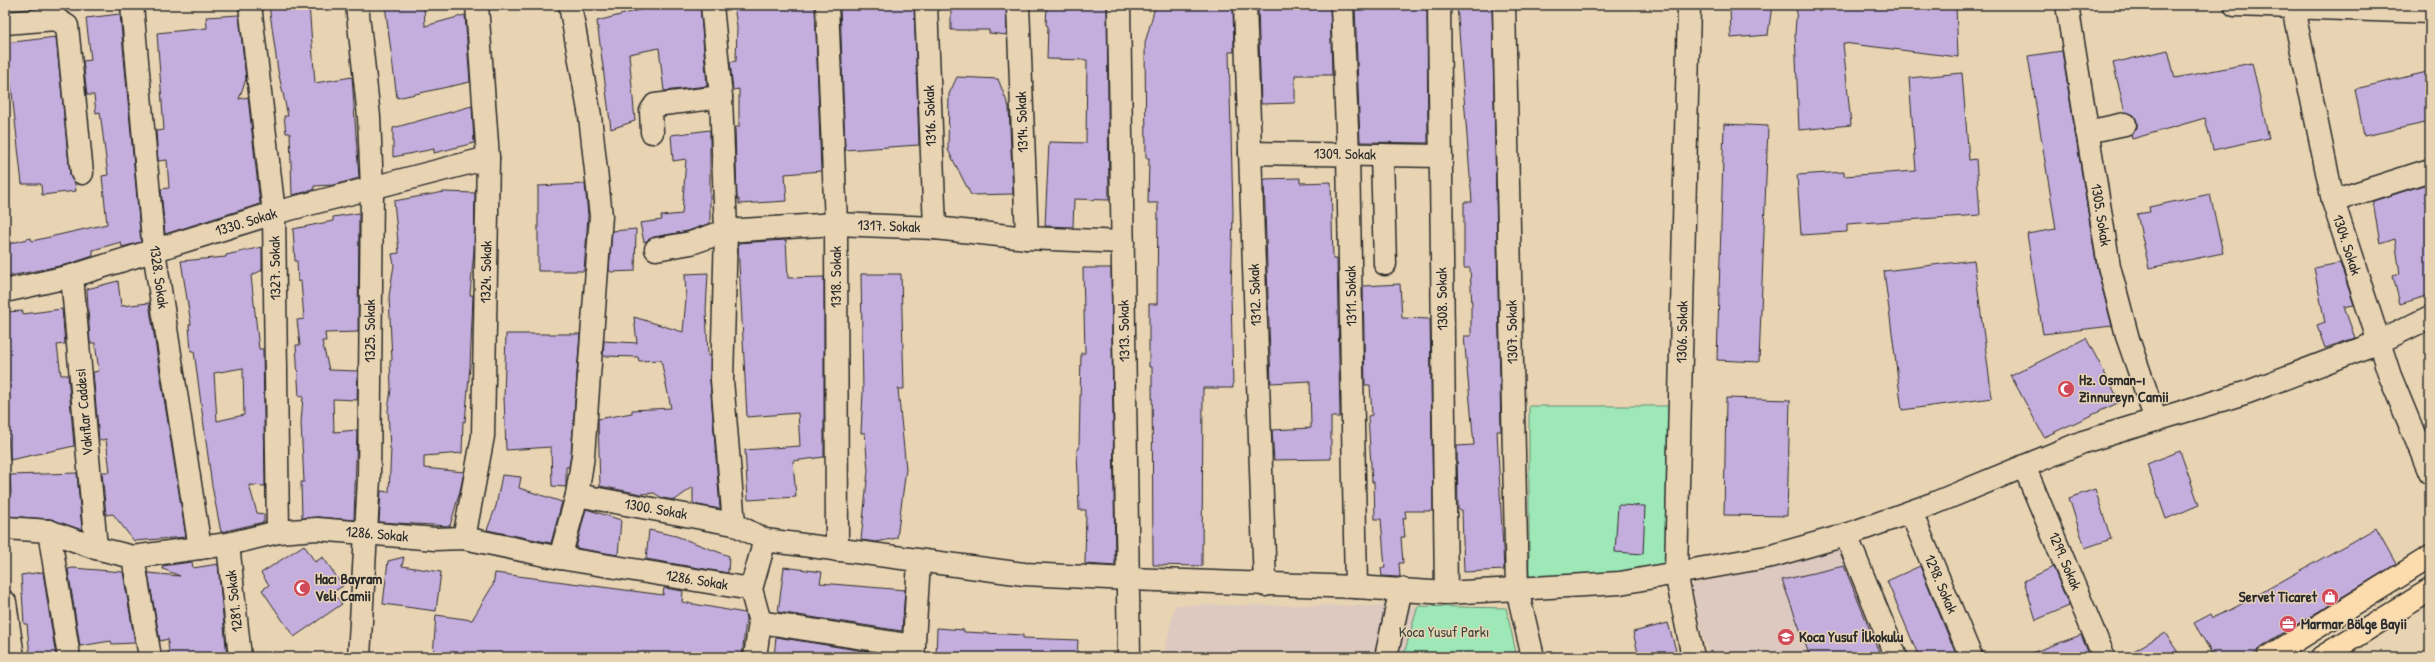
<svg xmlns="http://www.w3.org/2000/svg" width="2435" height="662" viewBox="0 0 2435 662" font-family="'Patrick Hand',sans-serif">
	<style>
		.built { fill: #ddc9c0 }
		.green { fill: #9ee8b7; stroke: #648a71 }
		.building { fill: #c4aedd; stroke: #2b2b2b; fill-rule: evenodd }
		.lines { fill: none; stroke-linecap: round; stroke-linejoin: round }
		.minor-casing { stroke: #2b2b2b; stroke-width: 25 }
		.major-casing { stroke: #2b2b2b; stroke-width: 25 }
		.minor { stroke: #e8d4b3; stroke-width: 22 }
		.major { stroke: #fcdcac; stroke-width: 22 }
		.labels { text-anchor: middle; stroke-width: 3; stroke-linejoin: round; paint-order: stroke }
		.street-label { font-size: 15px; fill: #2b2b2b; stroke: #e8d4b3 }
		.poi-label { font-size: 15px; font-weight: bold; fill: #2b2b2b; stroke: #e8d4b3; text-anchor: start }
		.park-label { font-size: 15px; fill: #3c4740; stroke: #e8d4b3 }
	</style>
	<rect width="100%" height="100%" fill="#e8d4b3"/>
	<filter id="ink" filterUnits="userSpaceOnUse"><feTurbulence type="fractalNoise" baseFrequency=".025" numOctaves="2"/><feDisplacementMap in="SourceGraphic" scale="8" xChannelSelector="R" yChannelSelector="G"/><feConvolveMatrix kernelMatrix="1 2 1 2 8 2 1 2 1" color-interpolation-filters="sRGB"/></filter>
	<g filter="url(#ink)">
		<g class="built">
			<path d="M1843 547 1886 657H1709L1689 585Z"/>
			<path d="M1175 605 1418 606 1403 657H1163Z"/>
		</g>
		<g class="green">
			<path d="M1529 406H1674L1669 572 1529 585Z"/>
			<path d="M1418 606 1506 608 1517 657H1403Z"/>
		</g>
		<g class="building">
			<path d="M269 5H309L315 83 352 77 359 178 334 185 314 186V190L292 195 290 133H286L284 116H288L278 71Z"/>
			<path d="M385 5H424L425 26 465 15 470 82 397 98Z"/>
			<path d="M659 5H700L707 86 664 91 659 48 629 54 635 121 611 129 597 21Z"/>
			<path d="M734 5H815L821 171 785 174 787 201 739 204V199H737L735 127H739V89L733 90 730 62 736 61 737 27Z"/>
			<path d="M840 5H914L919 145 845 150Z"/>
			<path d="M951 5H1006L1007 35 989 33V30H951Z"/>
			<path d="M1047 5H1107L1109 200 1074 199 1073 227 1045 226 1049 142 1086 143 1087 60 1047 59 1048 26 1046 25Z"/>
			<path d="M1197 5H1233L1234 52H1229L1233 212 1231 293 1233 388H1203L1202 566 1153 565 1152 367H1149V304H1157L1158 203H1148L1149 158H1146L1145 43 1155 7H1197Z"/>
			<path d="M1258 5H1330L1332 75H1295V103L1261 104Z"/>
			<path d="M1355 5H1427L1428 143 1360 142Z"/>
			<path d="M1457 5H1492L1501 431H1497L1504 570 1464 572 1462 510H1458L1457 446 1474 445 1464 336H1471V306H1472L1470 268H1464V202H1472Z"/>
			<path d="M1730 5H1772L1768 35 1731 38Z"/>
			<path d="M1797 5H1956L1958 57 1843 43 1851 125 1799 130 1795 33Z"/>
			<path d="M120 14 141 242 122 247 121 242 93 250V256L69 264 5 277V245L31 238 32 241 107 224 102 176 108 175 100 112 96 113 94 95H87L83 61 91 60 86 18Z"/>
			<path d="M239 15 246 79 239 99 248 97 260 204 165 234 161 189 169 188 167 160 158 161 156 131 164 130 157 33 207 28 206 17Z"/>
			<path d="M56 37 70 174 75 183 76 191 42 195 41 184H22L11 84H5V43Z"/>
			<path d="M2168 50 2175 78 2252 63 2269 138 2213 150 2205 118 2132 139 2131 134 2137 128V121L2134 115 2125 112 2113 63Z"/>
			<path d="M2062 51 2097 268 2112 326 2043 334 2027 234 2056 229 2028 56Z"/>
			<path d="M2427 72 2430 86V122L2364 136 2355 89Z"/>
			<path d="M1962 73 1969 160 1976 159 1980 215 1847 224V232L1801 235 1797 175 1844 172V176L1916 171 1909 78Z"/>
			<path d="M957 77 998 79 1009 107 1013 194 971 195 948 150 949 94Z"/>
			<path d="M472 106 474 143 434 153V149L393 157V128Z"/>
			<path d="M1724 124 1768 126 1759 362 1717 360Z"/>
			<path d="M710 130V223L688 231 654 237 644 242 640 223 662 220 661 216 682 214 686 159 673 161 671 135Z"/>
			<path d="M1300 178V183L1331 182 1333 259H1337L1340 417H1331V459L1274 460 1272 430 1311 428 1310 381 1271 383 1264 179Z"/>
			<path d="M2430 183V295L2400 304 2393 276 2400 274 2395 239 2380 244 2373 201Z"/>
			<path d="M585 184 588 216 584 271H538V186Z"/>
			<path d="M444 192 475 193 474 250 470 295H473L470 367 465 422 463 421 462 453 424 456V468L464 472 460 491 450 526 379 522 381 491 389 492 391 449H390L388 410 391 389 390 361 392 360 389 296 394 265 392 254 399 253 394 201Z"/>
			<path d="M2210 194 2223 253 2149 268 2137 214 2150 212 2149 207Z"/>
			<path d="M359 213 358 332 325 333 326 341H322L329 370 358 371 357 400 333 399 334 432 357 430 354 520 318 517 302 518 301 482H304L301 423 303 396 299 397 296 345H300L297 320 304 319 301 281 298 282 297 261H295L293 229 333 221V217Z"/>
			<path d="M636 229 635 271 611 272 609 270 612 231Z"/>
			<path d="M786 240 788 278 824 277V457L793 461 796 497 748 500 745 450 800 446 798 413 747 417 738 243Z"/>
			<path d="M262 247V270L251 276 259 349H263L265 486 249 485 257 513 264 514V522L221 532 212 486 194 351H191L189 325 191 324 181 261 226 257V255ZM243 368 244 415 217 421 214 373Z"/>
			<path d="M1974 260 1992 398 1902 410 1884 271Z"/>
			<path d="M2340 263 2354 305 2344 307 2355 338 2325 348 2317 326 2325 323 2314 268Z"/>
			<path d="M1083 268H1111L1115 566 1085 564 1086 510H1079L1077 449H1079L1081 353H1085Z"/>
			<path d="M708 273 706 310 708 356H710V381L720 509 693 504V487L675 500 662 498 654 493 641 494 600 486 598 419 632 413V410L671 408 661 360 639 361 638 357 603 356 604 341 637 343 634 317 683 332 686 299 685 274Z"/>
			<path d="M861 274H901L904 389H898L906 469 897 538 876 542 861 540 868 471 865 433H861L863 392Z"/>
			<path d="M118 281 121 306 149 303 186 537 134 541 113 514 106 515 102 472H110L106 439 99 441 93 372 99 371 95 343H90L87 289Z"/>
			<path d="M1400 284 1402 318 1430 319 1433 511H1405L1406 518H1403L1405 537H1401L1403 563H1399L1400 577H1397L1382 576 1381 568H1385L1381 519H1375L1374 482H1372L1368 416 1372 415 1370 385H1365L1363 286Z"/>
			<path d="M62 309 65 344 57 345 61 375H68L74 446 10 460 8 437H5V312L23 311V314Z"/>
			<path d="M506 334H580L571 455 569 467H566V487L552 486 551 447 506 450 504 397Z"/>
			<path d="M2086 338 2120 402 2044 437 2011 376Z"/>
			<path d="M1726 398 1790 400 1787 516 1724 515Z"/>
			<path d="M2180 451 2199 505 2166 519 2147 464Z"/>
			<path d="M77 473 82 530 50 519 5 516V495L11 494 10 475Z"/>
			<path d="M502 475 521 477 519 488 562 502 551 543 487 530 496 506Z"/>
			<path d="M2095 489 2111 539 2085 548 2069 498Z"/>
			<path d="M1618 505 1645 506 1643 554 1615 552Z"/>
			<path d="M586 509 621 520 618 555 576 548Z"/>
			<path d="M2376 528 2396 564 2262 646 2252 657H2214L2194 623 2211 614 2213 618 2236 607Z"/>
			<path d="M649 530 676 536 729 556 728 573 646 559Z"/>
			<path d="M304 545 315 562 323 557 343 586 333 592 342 604 294 637 262 590 269 585 261 573Z"/>
			<path d="M404 557 402 566 441 572 436 611 383 604 388 561Z"/>
			<path d="M192 562 193 568 218 564 227 657H169L168 639 160 641 148 573 180 576 163 569 162 566Z"/>
			<path d="M1844 566 1879 652 1869 657H1810L1782 580Z"/>
			<path d="M1920 566 1957 657H1919L1887 581Z"/>
			<path d="M784 567 822 572 820 583 905 590 902 631 778 612Z"/>
			<path d="M2053 567 2069 606 2036 620 2024 581Z"/>
			<path d="M73 568 123 572 135 643 112 644 111 641 80 646 68 569Z"/>
			<path d="M43 572 56 657H30L27 624H24L21 575Z"/>
			<path d="M495 573 663 595 664 588 683 591 682 602 745 613 746 619 742 657H433L436 615 472 620 493 585Z"/>
			<path d="M1668 623 1678 657H1639L1633 632Z"/>
			<path d="M937 628 964 630V632L1023 635V638L1078 640 1077 657H936Z"/>
			<path d="M2165 633 2181 657H2123Z"/>
			<path d="M2081 635 2090 657H2026V655Z"/>
			<path d="M776 637 901 657H774Z"/>
		</g>
		<g class="lines">
			<defs>
				<g id="minor">
					<path d="M132 5 154 251 200 548"/>
					<path d="M250 5 274 213 278 532"/>
					<path d="M357 5 369 117 372 189 369 479 359 657"/>
					<path d="M712 5 721 97 726 231 722 380 734 524 765 540 1024 574 1129 579 1356 587 1446 593 1620 583 1772 556 1846 535 1935 503 2083 442 2248 392 2379 342 2430 317"/>
					<path d="M827 5 836 224 837 550"/>
					<path d="M926 5 935 228"/>
					<path d="M1018 5 1027 238"/>
					<path d="M1119 5 1129 657"/>
					<path d="M1245 5 1265 585"/>
					<path d="M1342 5 1348 154 1356 587"/>
					<path d="M1439 5 1446 593"/>
					<path d="M1504 5 1517 589 1533 657"/>
					<path d="M1689 5 1676 573 1693 657"/>
					<path d="M2067 5 2109 266 2128 339 2156 420"/>
					<path d="M2235 5 2430 12"/>
					<path d="M2293 8 2333 201 2390 376 2430 473"/>
					<path d="M5 23 56 19 67 26 82 173"/>
					<path d="M652 132 651 111 655 105 721 97"/>
					<path d="M2087 132 2125 124"/>
					<path d="M1250 153 1441 156"/>
					<path d="M1382 155 1385 264"/>
					<path d="M2333 201 2430 170"/>
					<path d="M656 249 691 243 726 231 836 224 935 228 1027 238 1123 242"/>
					<path d="M72 276 96 548"/>
					<path d="M5 291 72 276 274 213 488 158"/>
					<path d="M2024 466 2104 657"/>
					<path d="M577 495 734 524"/>
					<path d="M1911 512 1971 657"/>
					<path d="M5 528 49 531 96 548 133 557 228 544 278 532 317 529 435 539 464 538 560 558 751 589"/>
					<path d="M49 531 69 657"/>
					<path d="M1846 535 1896 657"/>
					<path d="M464 538 483 436 488 158 477 5"/>
					<path d="M228 544 240 657"/>
					<path d="M133 557 150 657"/>
					<path d="M560 558 577 495 583 456 601 216 590 116 570 5"/>
					<path d="M5 602 13 657"/>
					<path d="M760 622 914 646"/>
					<path d="M755 657 760 622 751 589 765 540"/>
					<path d="M913 657 919 562"/>
					<path d="M1386 657 1401 589"/>
				</g>
				<g id="major">
					<path d="M2269 657 2430 557"/>
					<path d="M2322 657 2430 590"/>
				</g>
			</defs>
			<use href="#minor" class="minor-casing"/>
			<use href="#major" class="major-casing"/>
			<use href="#minor" class="minor"/>
			<use href="#major" class="major"/>
		</g>
	</g>
	<defs>
		<symbol id="mosque-disc" viewBox="-11 -11 22 22"><circle r="9.5" fill="#d1495b" stroke="#e8d4b3"/><path d="M3.5-4.9A6 6 0 1 0 3.5 4.9A5 5 0 1 1 3.5-4.9Z" fill="#fff"/></symbol>
		<symbol id="shop-disc" viewBox="-11 -11 22 22"><circle r="9.5" fill="#d1495b" stroke="#e8d4b3"/><path d="M-5-2.5h2.3a2.7 3.5 0 0 1 5.4 0H5L5.5 6h-11ZM-1.5-2.5h3a1.5 2.3 0 0 0-3 0Z" fill="#fff"/></symbol>
		<symbol id="office-disc" viewBox="-11 -11 22 22"><circle r="9.5" fill="#d1495b" stroke="#e8d4b3"/><path d="M-6-3h4V-5.5h4V-3h4V5H-6ZM-1-4.5V-3h2v-1.5ZM-6 0V1H6V0Z" fill="#fff"/></symbol>
		<symbol id="school-disc" viewBox="-11 -11 22 22"><circle r="9.5" fill="#d1495b" stroke="#e8d4b3"/><path d="M0-5L7-2L0 1L-7-2ZM-4 1L0 2.5L4 1V4Q0 6-4 4Z" fill="#fff"/></symbol>
	</defs>
	<g fill-rule="evenodd">
		<use href="#mosque-disc" x="2056" y="379" width="20" height="20"/>
		<use href="#mosque-disc" x="292" y="578" width="20" height="20"/>
		<use href="#shop-disc" x="2320" y="587" width="20" height="20"/>
		<use href="#office-disc" x="2278" y="614" width="20" height="20"/>
		<use href="#school-disc" x="1776" y="627" width="20" height="20"/>
	</g>
	<g class="labels">
		<g class="street-label">
			<text transform="translate(930 116) rotate(-92)" y="5">1316. Sokak</text>
			<text transform="translate(1022 122) rotate(-92)" y="5">1314. Sokak</text>
			<text transform="translate(1345 154) rotate(1)" y="5">1309. Sokak</text>
			<text transform="translate(2101 215) rotate(81)" y="5">1305. Sokak</text>
			<text transform="translate(246 222) rotate(-17)" y="5">1330. Sokak</text>
			<text transform="translate(889 226) rotate(2)" y="5">1317. Sokak</text>
			<text transform="translate(2347 245) rotate(72)" y="5">1304. Sokak</text>
			<text transform="translate(275 268) rotate(-91)" y="5">1327. Sokak</text>
			<text transform="translate(486 272) rotate(-89)" y="5">1324. Sokak</text>
			<text transform="translate(159 277) rotate(82)" y="5">1328. Sokak</text>
			<text transform="translate(836 277) rotate(-90)" y="5">1318. Sokak</text>
			<text transform="translate(1255 295) rotate(-92)" y="5">1312. Sokak</text>
			<text transform="translate(1351 296) rotate(-91)" y="5">1311. Sokak</text>
			<text transform="translate(1442 299) rotate(-91)" y="5">1308. Sokak</text>
			<text transform="translate(370 331) rotate(-90)" y="5">1325. Sokak</text>
			<text transform="translate(1124 331) rotate(-91)" y="5">1313. Sokak</text>
			<text transform="translate(1512 332) rotate(-91)" y="5">1307. Sokak</text>
			<text transform="translate(1682 332) rotate(-89)" y="5">1306. Sokak</text>
			<text transform="translate(84 412) rotate(-95)" y="5">Vakıflar Caddesi</text>
			<text transform="translate(656 509) rotate(10)" y="5">1300. Sokak</text>
			<text transform="translate(377 534) rotate(5)" y="5">1286. Sokak</text>
			<text transform="translate(2065 561) rotate(67)" y="5">1299. Sokak</text>
			<text transform="translate(697 580) rotate(9)" y="5">1286. Sokak</text>
			<text transform="translate(1941 584) rotate(67)" y="5">1298. Sokak</text>
			<text transform="translate(234 601) rotate(-96)" y="5">1281. Sokak</text>
		</g>
		<g class="poi-label">
			<text x="2079" y="385">Hz. Osman-ı<tspan x="2079" dy="17">Zinnureyn Camii</tspan></text>
			<text x="315" y="584">Hacı Bayram<tspan x="315" dy="17">Veli Camii</tspan></text>
			<text x="2317" y="602" text-anchor="end">Servet Ticaret</text>
			<text x="2301" y="629">Marmar Bölge Bayii</text>
			<text x="1799" y="642">Koca Yusuf İlkokulu</text>
		</g>
		<g class="park-label">
			<text x="1444" y="637">Koca Yusuf Parkı</text>
		</g>
	</g>
	<rect width="2435" height="662" fill="none" stroke="#e8d4b3" stroke-width="20"/>
	<rect x="10" y="10" width="2415" height="642" fill="none" stroke="#2b2b2b" stroke-width="1.5" filter="url(#ink)"/>
</svg>
